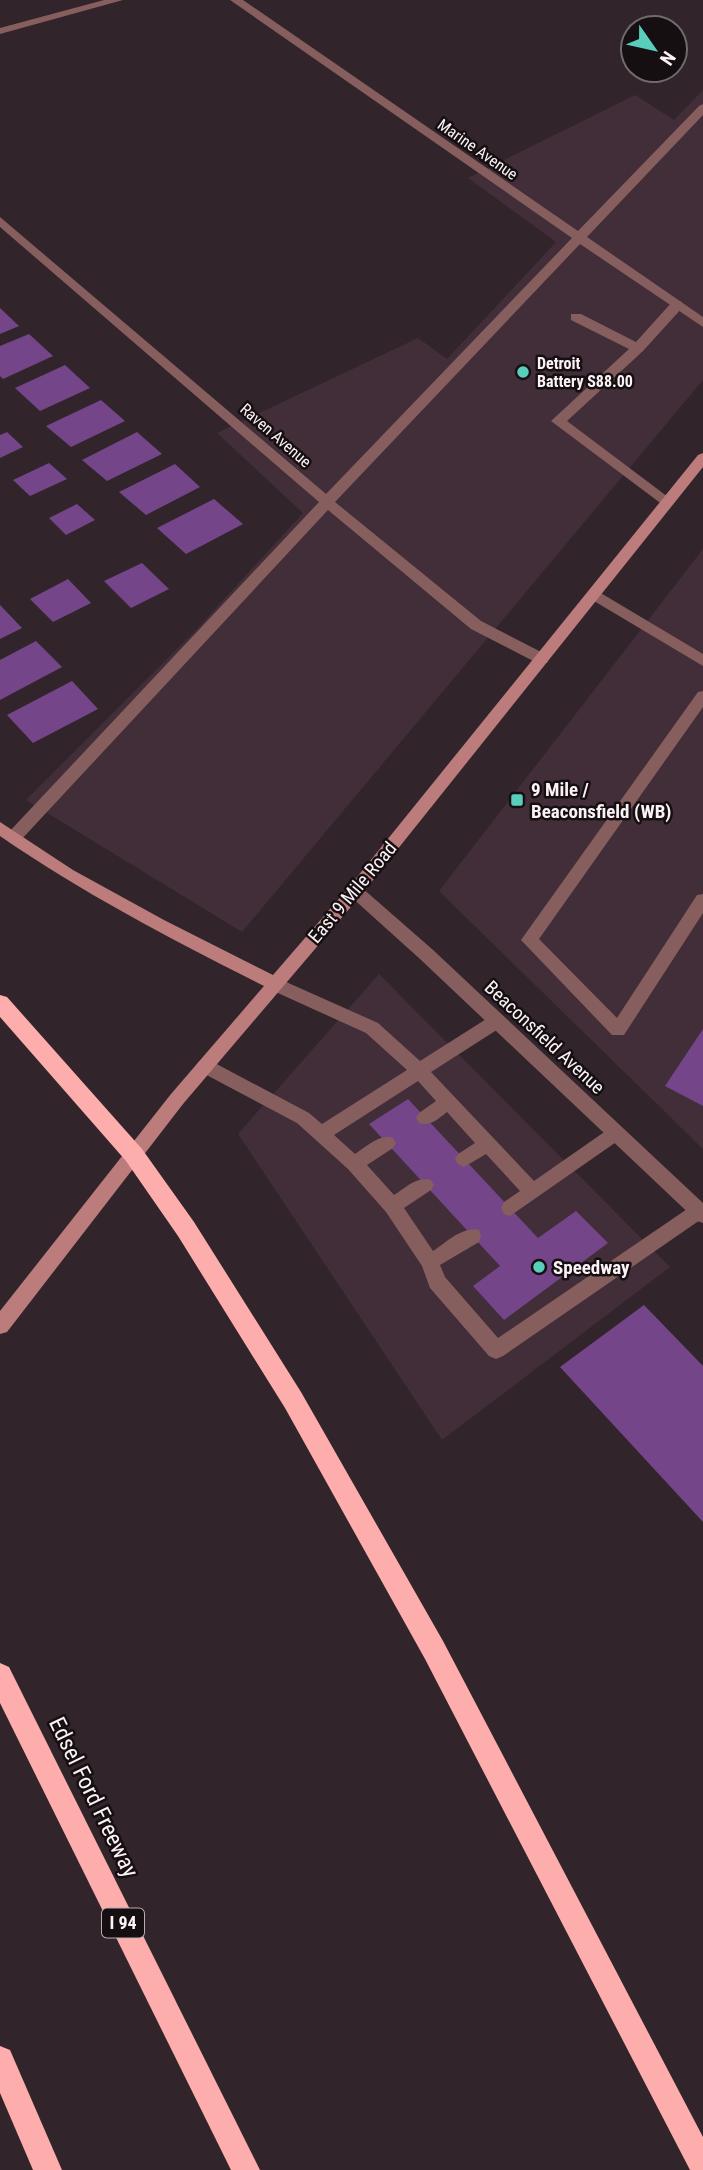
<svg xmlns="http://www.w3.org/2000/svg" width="703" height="2170" viewBox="0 0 703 2170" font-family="'Roboto Condensed',sans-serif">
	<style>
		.built { fill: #422e38 }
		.building { fill: #744588 }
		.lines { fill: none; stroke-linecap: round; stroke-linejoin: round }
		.lane { fill: #865e5d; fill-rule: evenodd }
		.street { fill: #865e5d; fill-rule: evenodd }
		.secondary { fill: #bb7c7b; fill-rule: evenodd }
		.highway { fill: #fdaeac; fill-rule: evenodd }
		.poi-dot { fill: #5acebd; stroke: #150f12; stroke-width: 2.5 }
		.labels { text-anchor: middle; stroke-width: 5; stroke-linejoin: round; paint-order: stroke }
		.far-street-label { font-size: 16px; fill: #fcf2f6; stroke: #150f12 }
		.far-poi-label { font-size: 16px; font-weight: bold; fill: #fcf2f6; stroke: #150f12; text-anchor: start }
		.shield { fill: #150f12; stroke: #b7aeb2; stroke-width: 2 }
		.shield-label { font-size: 18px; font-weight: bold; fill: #fcf2f6 }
		.poi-label { font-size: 19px; font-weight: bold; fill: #fcf2f6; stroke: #150f12; text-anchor: start }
		.street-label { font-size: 19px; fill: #fcf2f6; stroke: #150f12 }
		.near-street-label { font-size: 23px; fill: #fcf2f6; stroke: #150f12 }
	</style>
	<rect width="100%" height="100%" fill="#32242b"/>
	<g class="built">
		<path d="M703 90V380L242 932 26 800 195 631 303 513 217 433 418 338 447 359 556 242 468 178 635 95 674 120Z"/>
		<path d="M703 549V1149L439 891Z"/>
		<path d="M379 974 670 1267 442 1440 238 1134Z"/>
	</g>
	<g class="building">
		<path d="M0 308 19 326 0 334Z"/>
		<path d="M29 334 53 356 3 379 0 376V346Z"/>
		<path d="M65 365 90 388 40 411 15 388Z"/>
		<path d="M101 400 125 421 71 447 46 426Z"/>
		<path d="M7 432 23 447 0 458V435Z"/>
		<path d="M137 432 162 454 107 481 82 460Z"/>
		<path d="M49 463 67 479 30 496 13 480Z"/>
		<path d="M175 464 200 487 146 515 119 492Z"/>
		<path d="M214 499 243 524 186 554 157 528Z"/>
		<path d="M77 504 95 520 66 535 49 518Z"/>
		<path d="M142 563 169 589 131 608 104 581Z"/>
		<path d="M68 579 91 603 53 622 30 599Z"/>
		<path d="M0 605 22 628 0 639Z"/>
		<path d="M36 641 62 667 0 700V660Z"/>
		<path d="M72 681 98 709 33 743 7 715Z"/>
		<path d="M703 1029V1106L665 1086Z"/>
		<path d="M408 1099 538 1238 576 1211 608 1243 504 1320 473 1286 500 1266 369 1124Z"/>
		<path d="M644 1305 703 1366V1522L560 1367Z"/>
	</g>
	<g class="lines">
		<g class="lane">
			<path d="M677 301 682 302V308L643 351 567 421 672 500 674 503 667 508 551 421 629 349 571 320V314H581L636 342 672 302Z"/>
			<path d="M594 589 703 654V666L589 598 587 594Z"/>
			<path d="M703 691V707L539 939 617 1018 697 895 703 894V913L624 1035H612L521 940 698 692Z"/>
			<path d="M275 977 378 1023 420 1061 491 1016H503L506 1021 503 1026 431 1072 534 1181 610 1128 616 1126 622 1128 625 1133 622 1138 510 1216 504 1214 501 1208 504 1202 520 1191 486 1154 464 1167 458 1164 455 1159 458 1154 475 1143 447 1112C438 1119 430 1127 419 1123L416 1118 419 1113 436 1101 418 1081 334 1135 355 1154C366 1147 380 1133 393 1138L396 1143 393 1148 367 1165 394 1195C405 1188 418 1175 431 1180L434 1185 431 1190 404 1208 433 1251C445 1243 464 1225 479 1230L481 1236 479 1242 440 1265 445 1277 498 1338 693 1205H703V1218L503 1356 496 1359 489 1356 430 1288 422 1266 386 1212 348 1169 297 1123 199 1071 196 1066 199 1061H211L309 1113 322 1124 407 1070 366 1033 269 989 267 984 269 979Z"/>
		</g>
		<g class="street">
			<path d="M104 0H123L0 34V28Z"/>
			<path d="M230 0H243L578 231 699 106 703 104V115L587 237 703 317V327L580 244 335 502 481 621 547 655 549 659 547 663H537L471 629 328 510 20 841H8L6 837 8 833 319 502 0 227V217L326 494 572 238Z"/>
			<path d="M355 885 361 887 432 949 703 1203V1223L697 1221 420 959 349 895 347 891 349 887Z"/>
		</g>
		<path class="secondary" d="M703 453V467L361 895 183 1104 7 1332 0 1334V1311L171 1094 264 986C173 940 84 894 0 836V822L73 870 164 920 273 975 349 887 698 455Z"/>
		<g class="highway">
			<path d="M0 995 7 997 142 1149 194 1222 301 1392 443 1641 703 2137V2170H690L425 1659 285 1408 178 1236 126 1161 0 1017Z"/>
			<path d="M0 1663 9 1667 260 2170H231L0 1703Z"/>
			<path d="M0 2046 10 2050 62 2170H33L0 2093Z"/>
		</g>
	</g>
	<g class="poi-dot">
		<circle cx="523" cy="372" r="7"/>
		<rect x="510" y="793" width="14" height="14" rx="3.5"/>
		<circle cx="539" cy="1267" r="7"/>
	</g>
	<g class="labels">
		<g class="far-street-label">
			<text transform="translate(478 149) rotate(35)" y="6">Marine Avenue</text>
			<text transform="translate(276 435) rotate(41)" y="6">Raven Avenue</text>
		</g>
		<g class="far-poi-label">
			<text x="537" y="369">Detroit<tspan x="537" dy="18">Battery S88.00</tspan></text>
		</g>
		<rect class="shield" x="102" y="1908.5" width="42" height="29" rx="5"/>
		<g class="shield-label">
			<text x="123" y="1929">I 94</text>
		</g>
		<g class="poi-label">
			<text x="531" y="796">9 Mile /<tspan x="531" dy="22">Beaconsfield (WB)</tspan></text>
			<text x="553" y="1274">Speedway</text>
		</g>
		<g class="street-label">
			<text transform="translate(352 892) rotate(-50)" y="7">East 9 Mile Road</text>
			<text transform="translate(545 1037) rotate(43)" y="7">Beaconsfield Avenue</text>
		</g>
		<g class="near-street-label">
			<text transform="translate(94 1797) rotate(64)" y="8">Edsel Ford Freeway</text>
		</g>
	</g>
	<g transform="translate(654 49) rotate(124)"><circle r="33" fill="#150f12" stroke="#716a6d" stroke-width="2"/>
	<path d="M0-5L12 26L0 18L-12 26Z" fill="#5acebd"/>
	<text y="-10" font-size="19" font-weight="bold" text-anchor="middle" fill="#fcf2f6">N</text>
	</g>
</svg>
